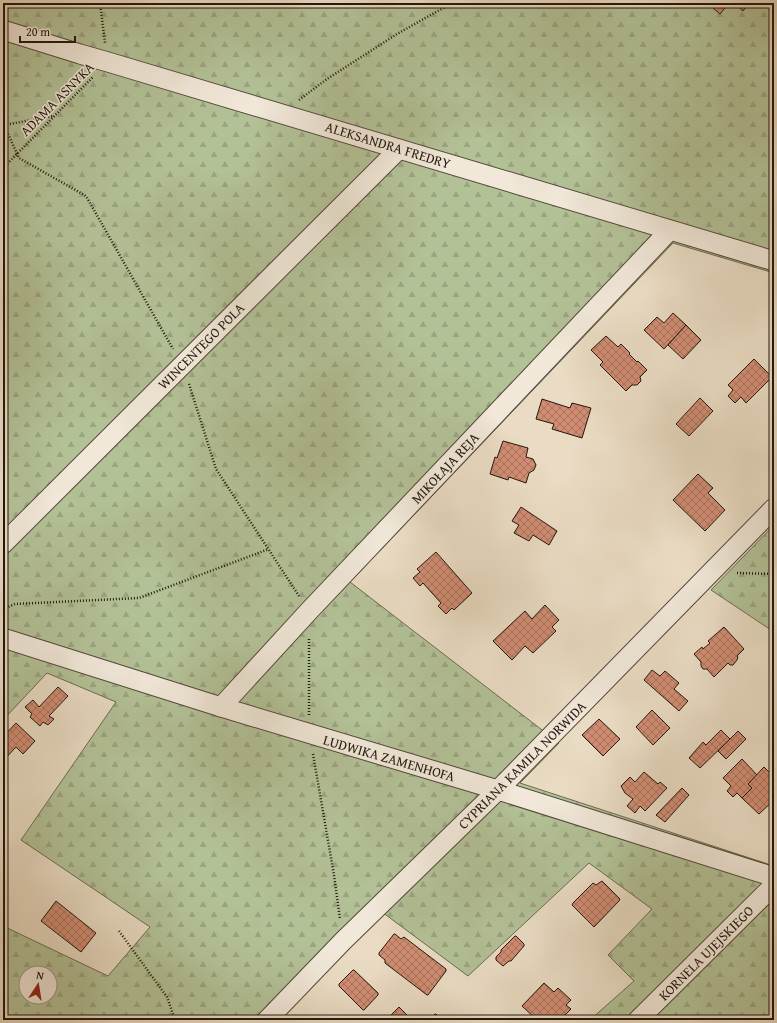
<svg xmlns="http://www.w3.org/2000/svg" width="777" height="1023" viewBox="0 0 777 1023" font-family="'Gentium Book Plus',serif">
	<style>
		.forest { fill: url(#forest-firs); stroke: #6a6c52; fill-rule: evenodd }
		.building { fill: url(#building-cross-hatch); stroke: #21160c }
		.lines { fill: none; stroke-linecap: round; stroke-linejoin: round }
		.minor-casing { stroke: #53483a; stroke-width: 21 }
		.path { stroke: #21160c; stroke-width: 2.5; stroke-dasharray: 1 2; stroke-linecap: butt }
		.minor { stroke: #f1e8d9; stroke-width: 19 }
		.labels { text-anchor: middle; stroke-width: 3; stroke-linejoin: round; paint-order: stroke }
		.street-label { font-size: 14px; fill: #21160c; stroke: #f1e8d9 }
	</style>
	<defs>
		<pattern id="forest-firs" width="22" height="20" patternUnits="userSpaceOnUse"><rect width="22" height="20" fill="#b3c197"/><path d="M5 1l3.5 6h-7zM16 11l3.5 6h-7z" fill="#9aa581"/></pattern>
		<pattern id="building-cross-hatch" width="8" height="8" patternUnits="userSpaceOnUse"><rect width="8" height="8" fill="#d18d73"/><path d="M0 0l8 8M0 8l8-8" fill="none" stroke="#a9725d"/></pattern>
	</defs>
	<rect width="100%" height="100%" fill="#eadcc4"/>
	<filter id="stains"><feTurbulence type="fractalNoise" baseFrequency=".005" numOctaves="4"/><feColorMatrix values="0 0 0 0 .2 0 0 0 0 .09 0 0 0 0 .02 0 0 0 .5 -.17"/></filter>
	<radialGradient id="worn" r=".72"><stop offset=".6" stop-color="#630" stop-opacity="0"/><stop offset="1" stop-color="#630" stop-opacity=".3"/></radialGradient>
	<g class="forest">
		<path d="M3 3H774V273L673 243 350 582 559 743 520 783 774 866V1020H590L634 981 608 955 652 909 589 863 468 976 382 912 278 1020H3V926L108 976 150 927 21 840 116 702 47 673 3 720ZM26 973H50V997H26Z"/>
		<path d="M774 525V632L711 590Z"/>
	</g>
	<g class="building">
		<path d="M717 3H729L720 14 713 8Z"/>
		<path d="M734 3H744L747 6 743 11Z"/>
		<path d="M774 93V103L769 99Z"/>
		<path d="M673 313 686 325 664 349 644 330 657 317 664 323Z"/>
		<path d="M686 325 701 340 683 359 668 345Z"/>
		<path d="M606 336 618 347 621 344 630 353 629 354 637 362 638 361 647 370 640 377 641 381 637 385H632L626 391 600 365 603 362 591 350Z"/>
		<path d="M754 359 772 377 746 403 741 397 735 403 728 396 733 390 728 385Z"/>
		<path d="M700 398 713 411 689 436 676 424Z"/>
		<path d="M542 399 570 408 572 403 591 408 582 438 552 429 554 424 536 419Z"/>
		<path d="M503 441 528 448 526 457 533 459 536 465 534 470 529 473 526 483 509 477 508 480 490 474 495 457 497 458Z"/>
		<path d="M698 474 713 488 708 493 725 510 705 531 673 500Z"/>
		<path d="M521 507 557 531 549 545 533 535 529 541 514 533 519 525 512 521Z"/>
		<path d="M436 552 472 593 454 610 452 608 446 614 438 606 441 603 423 583 420 586 413 578 420 572 417 569Z"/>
		<path d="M545 605 559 620 552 627 556 631 533 653 525 646 512 660 493 641 525 611 532 619Z"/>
		<path d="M724 627 744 649 737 656 738 657 737 660 733 665H730L728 663 714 677 707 669H703L701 666V662L694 654 702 647 703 649 710 643 708 641Z"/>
		<path d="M652 670 660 676 665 671 679 683 674 689 688 701 679 711 644 680Z"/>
		<path d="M58 687 68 696 49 716 54 719 48 725 43 722 40 726 30 717 32 714 25 707 33 700 39 707Z"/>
		<path d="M652 710 670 728 653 745 636 727Z"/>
		<path d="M599 719 620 739 603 756 582 735Z"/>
		<path d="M16 723 35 741 23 754 16 747 3 761V737Z"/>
		<path d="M721 730 730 739 700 768 689 758 703 742 706 745Z"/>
		<path d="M738 731 746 739 726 759 718 751Z"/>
		<path d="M742 759 757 775 748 784 752 788 742 798 737 793 733 797 727 791 731 786 723 778Z"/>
		<path d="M764 767 774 777V788L769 793 774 800 759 814 742 798 752 788 748 784Z"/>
		<path d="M644 772 658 784 660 782 667 788 645 811 640 806 635 813 627 806 633 799 625 793 621 786 630 777 635 782Z"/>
		<path d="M682 788 689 795 665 822 656 815Z"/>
		<path d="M602 881 620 899 619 901 594 927 572 905 573 903 593 883 596 885Z"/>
		<path d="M56 901 96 933 81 952 41 921Z"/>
		<path d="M394 934H395L401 939 404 937 446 969V971L428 995H427L385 963V960L379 955V953Z"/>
		<path d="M515 936H516L524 944V946L511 961H509L503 966 496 960V957L501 952V950Z"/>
		<path d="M353 970H354L378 993V995L364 1010H363L339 986V984Z"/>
		<path d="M544 983 554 992 558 988 571 1000 566 1005 571 1009 560 1020H537L522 1006Z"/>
		<path d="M399 1007 412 1020H386Z"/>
		<path d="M435 1014H436L442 1020H429Z"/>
	</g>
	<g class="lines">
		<defs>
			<g id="minor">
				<path d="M3 30 80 54 108 62 774 261"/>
				<path d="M3 544 399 149"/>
				<path d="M3 638 221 707 498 790 774 877"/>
				<path d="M221 707 309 611 670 230"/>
				<path d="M267 1020 343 941 498 790 774 508"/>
				<path d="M638 1020 774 885"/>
			</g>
		</defs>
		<use href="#minor" class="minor-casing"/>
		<g class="path">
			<path d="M100 3 105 43"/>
			<path d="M299 100 327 79 397 34 452 3"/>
			<path d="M3 123 19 158 86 196 173 349"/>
			<path d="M4 125 54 116"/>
			<path d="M3 168 93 77"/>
			<path d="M189 384 216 469 299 596"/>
			<path d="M737 573 774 574"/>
			<path d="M3 609 15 604 139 598 269 549"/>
			<path d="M309 715V638"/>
			<path d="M313 754 334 875 340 919"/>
			<path d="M119 931 167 997 175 1020"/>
		</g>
		<use href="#minor" class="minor"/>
	</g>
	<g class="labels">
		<g class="street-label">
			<text transform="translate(57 99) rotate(-45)" y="5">ADAMA ASNYKA</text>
			<text transform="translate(388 145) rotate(17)" y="5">ALEKSANDRA FREDRY</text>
			<text transform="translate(201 346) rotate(-45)" y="5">WINCENTEGO POLA</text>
			<text transform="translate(445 468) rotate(-47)" y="5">MIKOŁAJA REJA</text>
			<text transform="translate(389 758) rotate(16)" y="5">LUDWIKA ZAMENHOFA</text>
			<text transform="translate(522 765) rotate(-45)" y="5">CYPRIANA KAMILA NORWIDA</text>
			<text transform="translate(706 953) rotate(-45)" y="5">KORNELA UJEJSKIEGO</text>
		</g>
	</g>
	<rect width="777" height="1023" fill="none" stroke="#eadcc4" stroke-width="16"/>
	<rect x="4" y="4" width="769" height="1015" fill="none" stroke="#21160c" stroke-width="2"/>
	<rect x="8" y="8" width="761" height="1007" fill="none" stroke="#21160c"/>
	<g transform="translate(38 985) rotate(12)"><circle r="19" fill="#f1e8d9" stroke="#9e9487"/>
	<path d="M0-3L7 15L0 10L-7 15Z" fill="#8f2418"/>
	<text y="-6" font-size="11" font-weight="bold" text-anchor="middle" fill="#21160c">N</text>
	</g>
	<path d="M20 36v6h55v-6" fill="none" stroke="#21160c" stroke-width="2"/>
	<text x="26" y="36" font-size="12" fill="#21160c" stroke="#f1e8d9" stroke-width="3" paint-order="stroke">20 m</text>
	<rect width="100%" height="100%" filter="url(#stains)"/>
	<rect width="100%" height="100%" fill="url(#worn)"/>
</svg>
